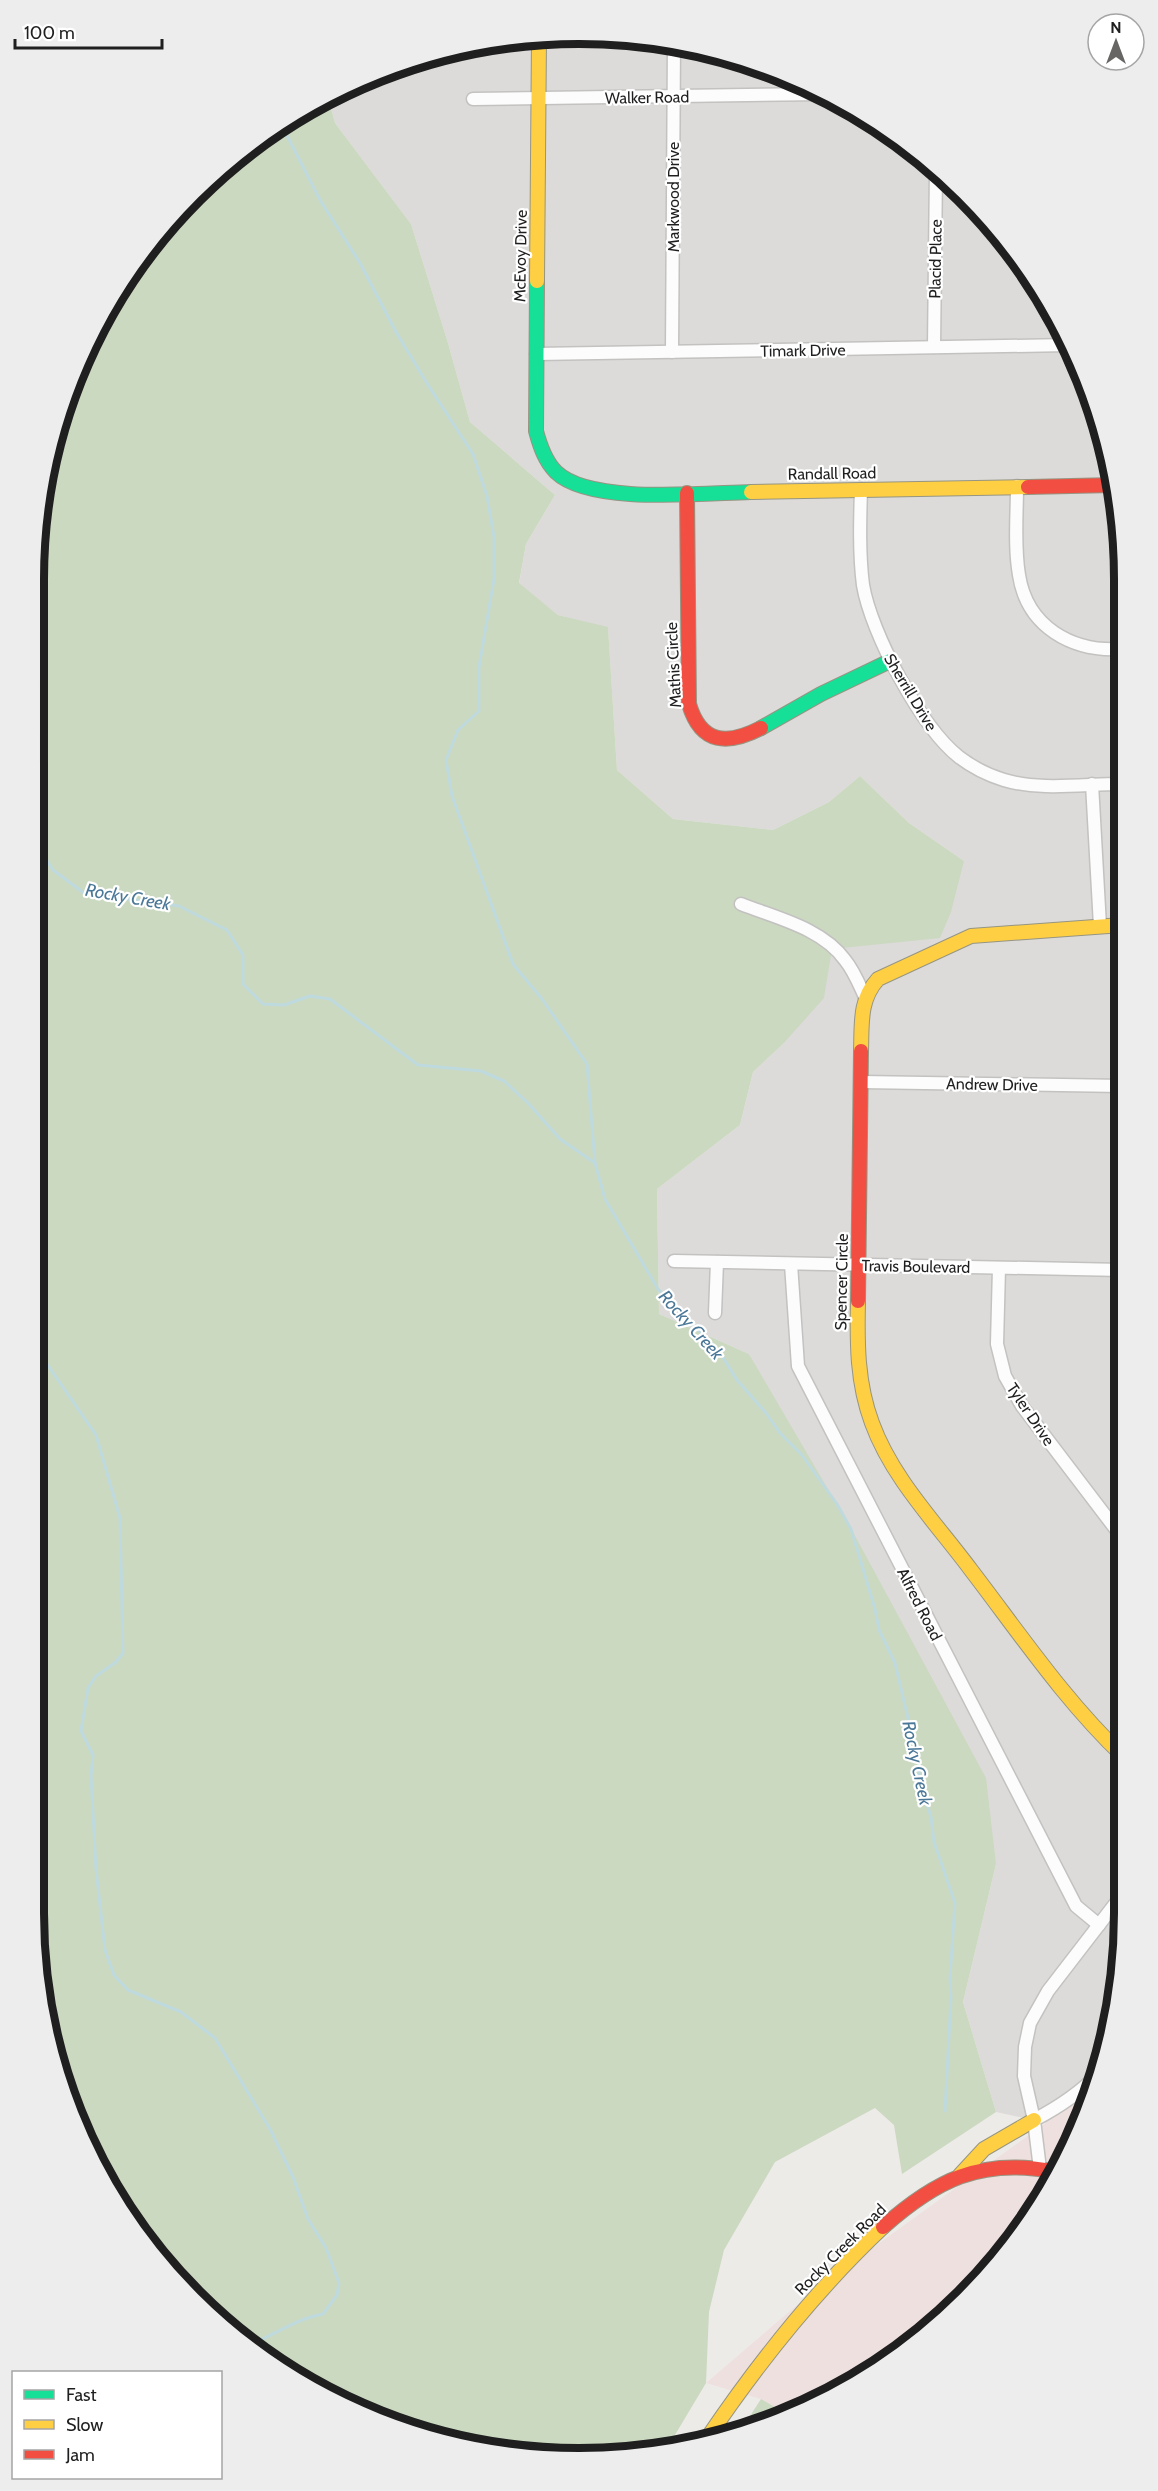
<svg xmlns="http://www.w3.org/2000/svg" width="1158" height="2491" viewBox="0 0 1158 2491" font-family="Cabin,sans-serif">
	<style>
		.residential { fill: #dcdbd9 }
		.commercial { fill: #eee0df }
		.forest { fill: #cbd9c0 }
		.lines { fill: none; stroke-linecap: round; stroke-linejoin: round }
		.stream { stroke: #bfdade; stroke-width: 3 }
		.street-casing { stroke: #c3c2c0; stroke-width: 15 }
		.fast-casing { stroke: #969582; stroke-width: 16 }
		.slow-casing { stroke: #969582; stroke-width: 16 }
		.jam-casing { stroke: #969582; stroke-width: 16 }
		.street { stroke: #fcfcfc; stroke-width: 12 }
		.fast { stroke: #16e098; stroke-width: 14 }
		.slow { stroke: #ffcf43; stroke-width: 14 }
		.jam { stroke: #f24e42; stroke-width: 14 }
		.labels { text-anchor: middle; stroke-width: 4.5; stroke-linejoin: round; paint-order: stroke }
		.street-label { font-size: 16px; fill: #1f1f1f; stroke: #fff }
		.water-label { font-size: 18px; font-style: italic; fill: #4c7898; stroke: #fff }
		.rim { fill: none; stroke: #1f1f1f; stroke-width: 8 }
	</style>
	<rect width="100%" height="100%" fill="#edebe8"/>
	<path class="residential" d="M579 33 685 43 788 74 911 146 1012 246 1083 370 1120 507 1125 1912 1114 2019 1093 2089 1048 2123 996 2112 963 2002 996 1864 749 1354 659 1314 657 1189 740 1125 753 1072 783 1044 832 949 964 861 909 823 860 776 829 802 773 830 673 819 617 770 608 628 558 615 519 584 526 544 555 495 470 422 448 343 411 224 335 123 328 97 370 75 472 44Z"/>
	<path class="commercial" d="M1093 2089 1084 2121 989 2272 852 2385 787 2414 761 2399 706 2383 817 2288Z"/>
	<g class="forest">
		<path d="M328 97 335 123 411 224 448 343 470 422 555 495 526 544 519 583 558 615 608 627 617 770 673 819 773 830 829 802 860 776 909 823 964 861 951 912 940 938 832 949 824 998 783 1044 753 1072 740 1125 657 1189 659 1314 749 1354 853 1532 986 1778 996 1864 963 2002 996 2112 902 2174 894 2125 875 2108 775 2162 724 2250 709 2312 706 2383 666 2450 651 2453 473 2448 306 2385 168 2272 106 2185 62 2088 33 1912V579L43 473 74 370 125 276 193 193 275 125Z"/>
		<path d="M761 2399 787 2414 754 2429 739 2433Z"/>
	</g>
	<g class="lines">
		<g class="stream">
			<path d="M280 122 320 200 360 263 396 332 428 385 473 454 487 496 494 537V579L479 667V711L458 730 446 760 452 796 513 964 542 999 587 1064 595 1163 605 1199 658 1289 719 1351 737 1380 766 1413 780 1433 802 1455 837 1504 851 1529 875 1609 879 1630 895 1663 919 1765V1779L931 1817 934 1842 955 1903 950 1977 951 1998 945 2111"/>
			<path d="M33 839 53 870 84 893 179 906 227 930 243 955V984L263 1004 284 1005 310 996 330 999 418 1065 481 1071 504 1081 528 1103 560 1139 595 1163"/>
			<path d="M33 1349 47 1364 96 1435 120 1518 123 1653 116 1662 96 1676 88 1688 81 1731 93 1755 91 1776 96 1869 105 1950 114 1975 128 1990 181 2012 215 2038 270 2129 293 2177 308 2219 326 2248 339 2283 337 2295 323 2314C297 2319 278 2332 255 2343"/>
		</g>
		<defs>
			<g id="street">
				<path d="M473 99 822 94"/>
				<path d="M934 347 936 170"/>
				<path d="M672 352 674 42"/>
				<path d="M536 354 1069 345"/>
				<path d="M1017 486C1017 515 1014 546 1019 575 1027 627 1072 652 1121 649"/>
				<path d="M861 489C860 520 859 554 863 585 871 633 921 727 959 757 972 767 988 775 1004 780 1040 791 1084 784 1121 784"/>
				<path d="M1092 784 1100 926"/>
				<path d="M741 904C776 918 822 928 845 960 854 971 859 984 865 997"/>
				<path d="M862 1082 1122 1086"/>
				<path d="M674 1261 1123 1270"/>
				<path d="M791 1264 798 1366 1076 1906 1099 1925"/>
				<path d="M999 1268 997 1344 1005 1376 1022 1406 1124 1540"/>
				<path d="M715 1313 717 1262"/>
				<path d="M1034 2120C1057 2108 1080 2093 1098 2074"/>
				<path d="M1040 2169 1034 2120 1024 2076 1025 2047 1030 2023 1048 1991 1125 1891"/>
			</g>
			<g id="fast">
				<path d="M537 281 536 431C540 446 545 461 556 472 590 505 704 493 751 492"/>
				<path d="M761 728 821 694 890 661"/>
			</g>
			<g id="slow">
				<path d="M537 281 539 37"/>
				<path d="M751 492 1028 487"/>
				<path d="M861 1051C862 1024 859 1000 878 979L971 936 1122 925"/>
				<path d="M858 1301C857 1343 857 1383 872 1423 892 1478 936 1523 971 1570 1020 1634 1065 1701 1124 1757"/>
				<path d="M960 2175 984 2149 1034 2120"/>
				<path d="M706 2440C758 2363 815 2291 883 2227"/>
			</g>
			<g id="jam">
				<path d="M1028 487 1114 485"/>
				<path d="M687 493 689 704C701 745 728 745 761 728"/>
				<path d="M858 1301 861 1051"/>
				<path d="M883 2227C936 2180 980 2158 1052 2171"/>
			</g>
		</defs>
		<use href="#street" class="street-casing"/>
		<use href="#fast" class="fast-casing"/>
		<use href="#slow" class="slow-casing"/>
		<use href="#jam" class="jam-casing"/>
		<use href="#street" class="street"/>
		<use href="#fast" class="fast"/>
		<use href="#slow" class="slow"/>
		<use href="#jam" class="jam"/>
	</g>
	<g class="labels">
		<g class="street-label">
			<text transform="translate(647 97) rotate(-1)" y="6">Walker Road</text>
			<text transform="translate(673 197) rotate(-90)" y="6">Markwood Drive</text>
			<text transform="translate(520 256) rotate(-89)" y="6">McEvoy Drive</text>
			<text transform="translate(935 259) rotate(-89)" y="6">Placid Place</text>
			<text transform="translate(803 350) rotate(-1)" y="6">Timark Drive</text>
			<text transform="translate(832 473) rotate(-1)" y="6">Randall Road</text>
			<text transform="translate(673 665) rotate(-93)" y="6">Mathis Circle</text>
			<text transform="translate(911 692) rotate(59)" y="6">Sherrill Drive</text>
			<text transform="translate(992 1084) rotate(1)" y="6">Andrew Drive</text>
			<text transform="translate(916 1266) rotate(1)" y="6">Travis Boulevard</text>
			<text transform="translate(841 1282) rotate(-89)" y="6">Spencer Circle</text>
			<text transform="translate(1031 1414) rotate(56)" y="6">Tyler Drive</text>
			<text transform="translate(920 1604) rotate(63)" y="6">Alfred Road</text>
			<text transform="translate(840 2249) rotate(-45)" y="6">Rocky Creek Road</text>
		</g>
		<g class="water-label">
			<text transform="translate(128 897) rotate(10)" y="6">Rocky Creek</text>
			<text transform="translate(691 1325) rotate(48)" y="6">Rocky Creek</text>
			<text transform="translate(917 1763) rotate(78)" y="6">Rocky Creek</text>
		</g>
	</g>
	<path d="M0 0H1158V2491H0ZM579 44H579A535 535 0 0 1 1114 579V1913A535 535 0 0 1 579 2448H579A535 535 0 0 1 44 1913V579A535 535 0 0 1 579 44Z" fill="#ededed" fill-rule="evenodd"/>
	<path class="rim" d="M579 44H579A535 535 0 0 1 1114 579V1913A535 535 0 0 1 579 2448H579A535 535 0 0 1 44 1913V579A535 535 0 0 1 579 44Z"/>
	<rect x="12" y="2371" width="210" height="108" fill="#ffffff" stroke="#a5a5a5" stroke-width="1.5"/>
	<rect x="24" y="2390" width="30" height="9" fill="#16e098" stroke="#a5a5a5" stroke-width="1.5"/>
	<text x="66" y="2401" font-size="18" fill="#1f1f1f">Fast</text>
	<rect x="24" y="2420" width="30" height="9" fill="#ffcf43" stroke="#a5a5a5" stroke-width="1.5"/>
	<text x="66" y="2431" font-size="18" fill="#1f1f1f">Slow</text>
	<rect x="24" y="2450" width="30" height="9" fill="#f24e42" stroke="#a5a5a5" stroke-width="1.5"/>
	<text x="66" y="2461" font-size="18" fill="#1f1f1f">Jam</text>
	<g transform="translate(1116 42)"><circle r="28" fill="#ffffff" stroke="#a5a5a5" stroke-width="1.5"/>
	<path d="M0-4.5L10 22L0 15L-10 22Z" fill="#676665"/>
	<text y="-9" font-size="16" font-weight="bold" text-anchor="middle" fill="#1f1f1f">N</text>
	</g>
	<path d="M15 39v9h147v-9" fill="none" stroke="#1f1f1f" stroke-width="3"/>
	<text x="24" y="39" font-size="18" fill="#1f1f1f" stroke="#ffffff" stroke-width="4.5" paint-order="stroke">100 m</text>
</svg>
